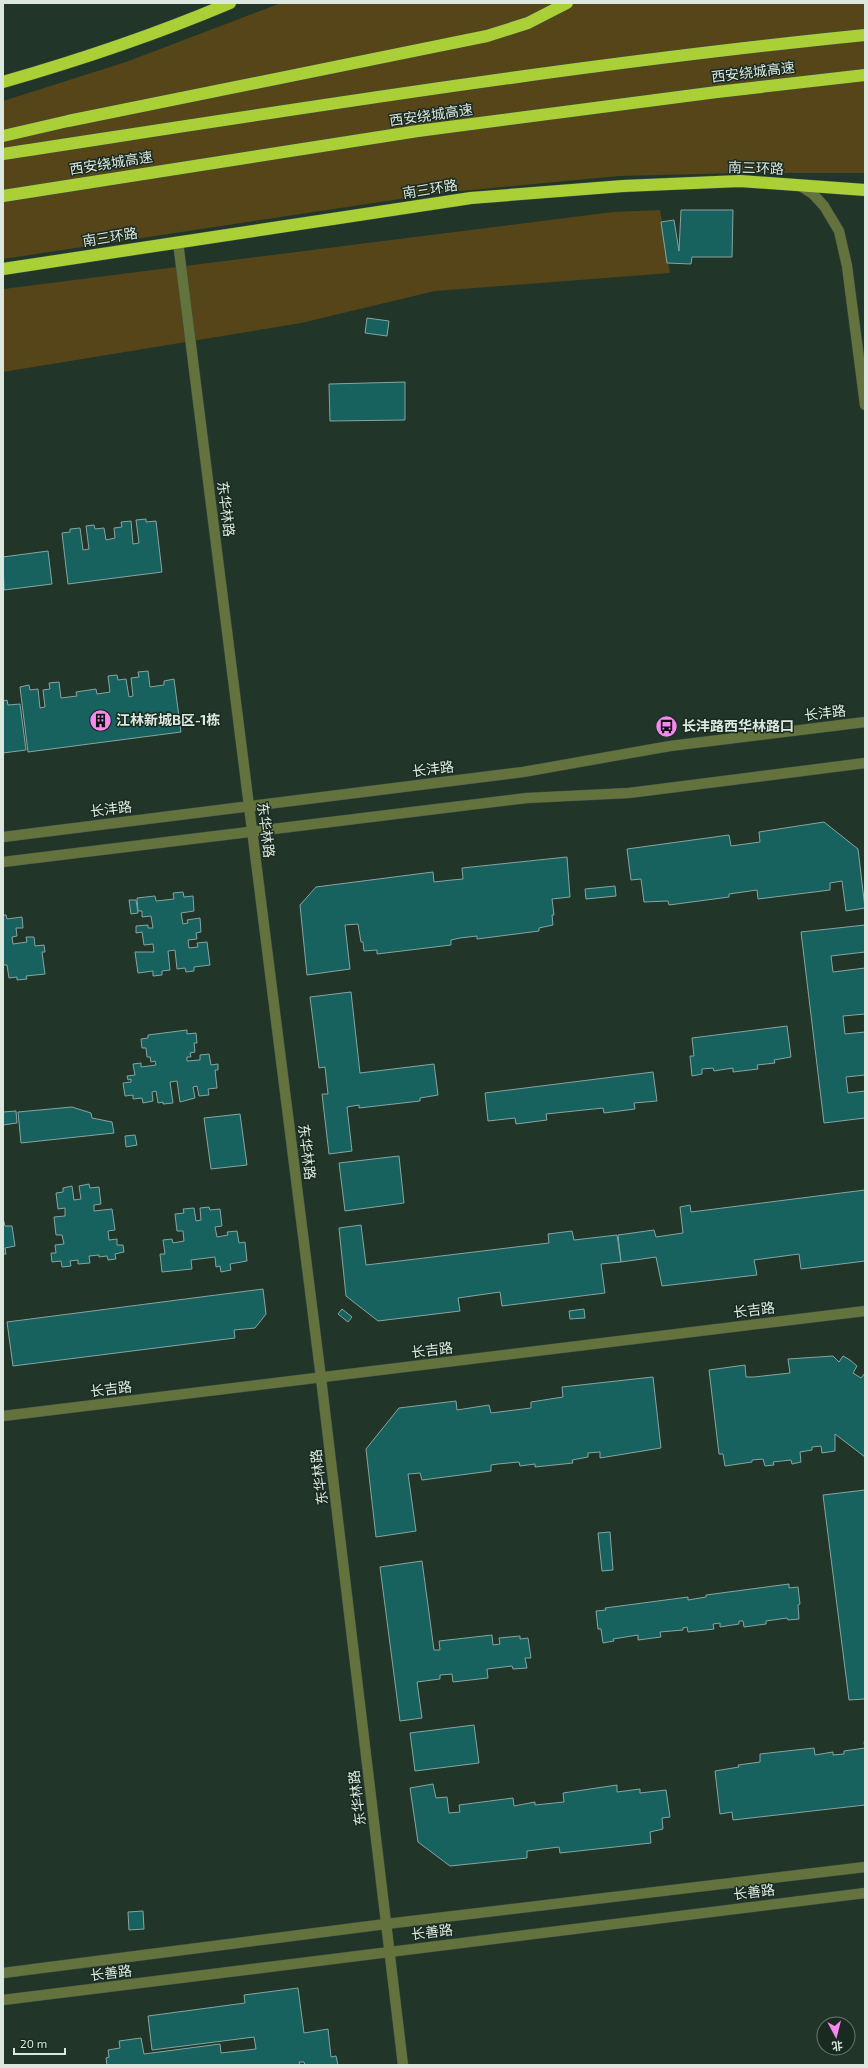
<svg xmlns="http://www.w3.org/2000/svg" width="868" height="2068" viewBox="0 0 868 2068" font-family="'Exo 2','Noto Sans SC',sans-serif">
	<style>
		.green { fill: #554519 }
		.building { fill: #17625f; stroke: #87a4a2 }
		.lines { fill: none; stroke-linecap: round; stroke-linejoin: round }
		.minor-casing { stroke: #405146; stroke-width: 11 }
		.highway-casing { stroke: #405146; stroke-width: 13 }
		.minor { stroke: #64733e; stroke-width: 10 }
		.highway { stroke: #abcf36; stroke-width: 12 }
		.labels { text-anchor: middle; stroke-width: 3; stroke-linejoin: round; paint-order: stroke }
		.street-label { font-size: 14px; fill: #dce7e0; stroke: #192b20 }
		.poi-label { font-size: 14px; font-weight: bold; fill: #dce7e0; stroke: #192b20; text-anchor: start }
	</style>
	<rect width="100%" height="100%" fill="#223529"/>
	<g class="green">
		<path d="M281 3H865V173H739L619 176 440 193 3 259V101L126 62Z"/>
		<path d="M660 210 670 273 435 291 301 323 3 372V289L613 212Z"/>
	</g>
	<g class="building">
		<path d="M681 210H733L732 257H692L691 264 667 263 661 222 674 220 679 251Z"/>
		<path d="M367 318 389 321 387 336 365 333Z"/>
		<path d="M405 382V420L330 421 329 384Z"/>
		<path d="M146 519V522L156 521 162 572 68 584 62 533 70 532V529L80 528 83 550 89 549 86 526 94 525 95 529 104 528 106 540 115 538 114 528 122 527 121 522 131 521 133 544 139 543 136 520Z"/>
		<path d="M48 551 52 584 4 590 3 557Z"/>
		<path d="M148 671 150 687 164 685V681L174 679 181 732 28 752 20 687 29 685 30 690 38 689 40 708 45 707 43 690 50 689 49 683 59 682 61 698 77 696 76 692 96 689 97 694 110 692 108 676 117 675 118 680 126 679 129 697 133 696 131 678 139 677 138 672Z"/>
		<path d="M7 700 8 705 20 704 26 750 3 753V701Z"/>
		<path d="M824 822 858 849 865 908 846 911 842 881 830 883V890L758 899 757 890 729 894V897L669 905 668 901 644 902 641 879 631 880 627 849 729 835 731 846 760 842 759 832Z"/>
		<path d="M567 857 570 897 552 899 554 915H552L553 925 539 928V931L477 939V936L460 938 451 940V945L377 954V950L364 951 363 942H361L358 924 345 925 350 969 307 975 300 905 316 887 433 872 434 882 452 880 463 879 462 868Z"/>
		<path d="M615 886 616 896 586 899 585 889Z"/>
		<path d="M183 892 184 897 193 896 194 911 181 913 183 924 188 923 187 920 200 918 201 932 196 933 197 939 188 940 189 948 198 947 197 943 207 942 210 965 194 967V971L186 972 185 968 177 969 175 950 168 951 170 970 162 971V975L153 976V971L138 973 135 952H154L153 944 144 945 142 932 136 933V926L148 925V928H153L151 916 142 917V911H138L137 898 155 896 156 901 174 899 173 893Z"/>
		<path d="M129 900H136L138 913 131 914Z"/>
		<path d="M3 915H6L7 919 22 917 23 928H16L17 936 12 937 13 944 27 942 26 937H34L35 946 44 945 45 952H42L45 974 26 976 27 979 17 980V977L9 978 7 965H3Z"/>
		<path d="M865 925V952L831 956 833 972 865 968V1014L843 1016 845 1034 865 1032V1075L846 1077 848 1093 865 1091V1118L824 1123 801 932Z"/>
		<path d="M351 992 360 1073 434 1064 438 1095 420 1098V1101L359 1108V1105L347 1107 352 1151 329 1154 322 1094H328L325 1067 319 1068 310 997Z"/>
		<path d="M787 1026 791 1057 774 1060 775 1063 757 1065 758 1069 733 1072V1068L714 1071 713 1068 702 1069V1074L692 1076 690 1056H694L692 1038Z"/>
		<path d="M187 1030V1034L196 1033 197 1043H194L195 1052 190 1053 191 1057H187V1061L200 1060V1055L209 1054 211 1065 218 1064V1070H215L217 1088 208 1089 209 1095 199 1096 197 1086 193 1087 195 1098 180 1102 177 1081 170 1082 173 1103 163 1104V1102L158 1103 156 1091 152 1092 153 1101 143 1103 142 1098 133 1099V1095L125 1096 123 1083 131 1082V1079L128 1080 127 1076 135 1075 133 1064 141 1063V1067L156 1065 155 1061 151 1062 150 1057H147L146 1048H142L141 1039 148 1038V1035Z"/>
		<path d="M653 1072 657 1101 634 1103 635 1109 604 1113 603 1108 546 1114 547 1120 516 1124 515 1118 488 1121 485 1093Z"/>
		<path d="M72 1107 91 1113 92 1118 112 1122 114 1133 21 1143 18 1112Z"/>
		<path d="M16 1111 17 1123 3 1125V1112Z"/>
		<path d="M240 1114 247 1165 211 1169 204 1118Z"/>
		<path d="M135 1135 137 1145 126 1147 125 1136Z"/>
		<path d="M399 1156 404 1203 345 1211 339 1163Z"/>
		<path d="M89 1184 90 1188 99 1187 101 1204 94 1205V1211L112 1209 115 1230 108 1231 109 1240 117 1239V1245H123L124 1252 115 1254 116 1259 108 1260 107 1256 99 1257V1255L89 1256 90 1263 78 1264V1260L70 1261 71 1266 62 1267 61 1261 52 1262 51 1253H56L55 1245 64 1244 62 1235H56L54 1217 65 1216V1208L58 1209 56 1193 63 1192V1188L72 1186 74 1200 81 1199 79 1186Z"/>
		<path d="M865 1190V1261L801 1269 799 1254 754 1260 757 1275 662 1286 656 1257 621 1262 618 1235 654 1230 656 1237 683 1233 680 1207 690 1205 691 1212Z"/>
		<path d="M209 1207 210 1210 220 1209 222 1226 215 1227 217 1237 228 1235 227 1232 237 1231 239 1243 245 1242 247 1261 230 1264 231 1270 221 1272 220 1266 216 1267 215 1257 191 1260 192 1269 162 1272 160 1254H165L163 1240 172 1239 173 1243 184 1241 183 1231H177L175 1214 184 1213 183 1209 194 1208 196 1221 201 1220 200 1208Z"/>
		<path d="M3 1218 5 1226H12L15 1246 5 1248 6 1254H3Z"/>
		<path d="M361 1225 366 1265 549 1243 548 1234 572 1231 574 1240 617 1235 621 1262 601 1264 605 1293 502 1306 500 1292 458 1298 460 1311 378 1321 346 1296 339 1228Z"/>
		<path d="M263 1289 266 1314 255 1328 234 1330 235 1338 13 1366 7 1322Z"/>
		<path d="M342 1309 352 1317 348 1322 338 1314Z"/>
		<path d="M584 1309 585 1318 570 1319 569 1311Z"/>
		<path d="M833 1356 839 1362 843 1356 850 1360 857 1366 853 1373 861 1378 865 1373V1457L835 1434V1451L822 1453 821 1446 812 1447V1450L800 1452 801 1462 792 1464 791 1460 773 1462 774 1465 765 1466 763 1459 752 1460V1462L725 1466 723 1454H719L709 1370 745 1365 746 1377H754L790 1373 788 1359Z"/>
		<path d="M653 1377 661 1448 600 1458V1452L588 1453V1457L572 1460 573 1463 535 1467V1464L520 1466 519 1462 498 1464 491 1465V1471L422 1480 420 1473 408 1474 416 1531 376 1537 366 1449 399 1408 456 1401 457 1410 489 1405 491 1413 531 1408V1402L563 1397 562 1387Z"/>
		<path d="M865 1490V1699L849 1700 823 1495Z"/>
		<path d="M610 1532 613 1570 602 1571 598 1533Z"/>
		<path d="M422 1561 434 1650H440L439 1641 492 1635 493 1645 500 1644 499 1638 520 1636V1639L528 1638 531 1658H525L527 1668 513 1669 512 1666 487 1669 488 1678 453 1682 452 1674 440 1675V1679L417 1682 422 1718 400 1721 380 1567Z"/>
		<path d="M789 1584V1588L798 1587 800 1604 798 1605 799 1619 788 1620 787 1618 766 1621V1624L744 1627 743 1621H739V1624L720 1627V1623L713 1624 714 1629 688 1632 687 1627 683 1628V1630L660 1632 661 1637 638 1640V1635L613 1639 614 1641 603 1643 601 1629H598L596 1611 606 1610 605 1608 688 1597V1600L706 1597V1595Z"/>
		<path d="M474 1725 479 1763 415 1771 410 1733Z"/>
		<path d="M864 1742H865V1805L733 1820 732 1812 720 1814 715 1771 739 1767 738 1765 760 1762V1754L814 1748 815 1755 833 1752V1755L844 1754V1751L865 1748Z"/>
		<path d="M433 1784 436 1798 447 1797 449 1813 460 1812 459 1805 513 1798 514 1806 535 1802V1805L564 1802 563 1793 617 1785V1792L640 1789V1793L666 1790 670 1817 662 1818 663 1829 650 1832 651 1843 560 1853 559 1847 527 1851V1858L450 1866 418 1842 410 1788Z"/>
		<path d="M143 1911 144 1929 129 1930 128 1912Z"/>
		<path d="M298 1988 304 2033 328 2029 331 2057 336 2056 338 2065H305L304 2062H299L300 2065H107L106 2058 109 2057 108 2050 120 2048 119 2041 141 2038 144 2054 220 2044 221 2053 256 2049 254 2037 152 2050 148 2016 245 2003 244 1995Z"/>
	</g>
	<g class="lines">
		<defs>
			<g id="minor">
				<path d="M799 185 813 194 824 206 839 231 847 266 865 405"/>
				<path d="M178 242 321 1378 403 2065"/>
				<path d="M3 837 523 772 670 746 865 722"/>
				<path d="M3 862 527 798 629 793 865 763"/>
				<path d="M3 1416 865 1311"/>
				<path d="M3 1973 386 1924 865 1867"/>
				<path d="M3 2000 865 1893"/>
			</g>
			<g id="highway">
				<path d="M3 82C80 60 157 34 230 3"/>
				<path d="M3 136 68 121 487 36 528 23 567 3"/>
				<path d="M3 154C290 110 576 64 865 35"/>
				<path d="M3 196 418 131 717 92 865 75"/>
				<path d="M3 269 471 198 623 186 740 181 865 190"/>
			</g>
		</defs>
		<use href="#minor" class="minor-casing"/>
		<use href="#highway" class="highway-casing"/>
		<use href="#minor" class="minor"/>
		<use href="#highway" class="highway"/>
	</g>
	<defs>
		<symbol id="building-disc" viewBox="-11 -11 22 22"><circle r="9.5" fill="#f489f0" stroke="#192b20"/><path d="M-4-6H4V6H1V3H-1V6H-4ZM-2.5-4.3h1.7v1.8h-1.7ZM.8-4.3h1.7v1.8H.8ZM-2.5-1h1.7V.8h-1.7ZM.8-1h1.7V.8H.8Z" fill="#111"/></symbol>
		<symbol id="bus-disc" viewBox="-11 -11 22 22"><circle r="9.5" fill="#f489f0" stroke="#192b20"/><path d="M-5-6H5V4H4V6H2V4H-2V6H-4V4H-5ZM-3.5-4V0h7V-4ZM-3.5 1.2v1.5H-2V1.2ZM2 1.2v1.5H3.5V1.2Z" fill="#111"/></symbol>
	</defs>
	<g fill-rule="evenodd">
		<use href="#building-disc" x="88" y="708" width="25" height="25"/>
		<use href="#bus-disc" x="654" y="714" width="25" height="25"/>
	</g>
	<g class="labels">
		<g class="street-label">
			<text transform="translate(753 72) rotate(-7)" y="5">西安绕城高速</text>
			<text transform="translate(431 115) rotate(-8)" y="5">西安绕城高速</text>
			<text transform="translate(111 163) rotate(-9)" y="5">西安绕城高速</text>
			<text transform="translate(756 168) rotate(2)" y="5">南三环路</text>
			<text transform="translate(430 189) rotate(-9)" y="5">南三环路</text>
			<text transform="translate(110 237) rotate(-9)" y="5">南三环路</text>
			<text transform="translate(226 509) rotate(83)" y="5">东华林路</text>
			<text transform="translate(825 713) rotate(-7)" y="5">长沣路</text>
			<text transform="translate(433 769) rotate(-7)" y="5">长沣路</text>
			<text transform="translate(111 809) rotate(-7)" y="5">长沣路</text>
			<text transform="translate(266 830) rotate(83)" y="5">东华林路</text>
			<text transform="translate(307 1152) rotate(83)" y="5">东华林路</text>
			<text transform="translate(754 1310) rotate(-7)" y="5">长吉路</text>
			<text transform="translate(432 1350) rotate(-7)" y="5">长吉路</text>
			<text transform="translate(111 1389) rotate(-7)" y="5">长吉路</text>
			<text transform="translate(319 1477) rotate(-97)" y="5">东华林路</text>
			<text transform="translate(357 1798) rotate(-97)" y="5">东华林路</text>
			<text transform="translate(754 1892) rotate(-7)" y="5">长善路</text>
			<text transform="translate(432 1932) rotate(-7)" y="5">长善路</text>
			<text transform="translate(111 1973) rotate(-7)" y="5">长善路</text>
		</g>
		<g class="poi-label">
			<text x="116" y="725">江林新城B区-1栋</text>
			<text x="682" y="731">长沣路西华林路口</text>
		</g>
	</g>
	<rect width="868" height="2068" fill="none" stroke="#dce7e0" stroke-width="8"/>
	<g transform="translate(836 2036) rotate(173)"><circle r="19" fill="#192b20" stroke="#67766d"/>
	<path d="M0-3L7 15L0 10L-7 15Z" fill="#f489f0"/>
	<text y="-6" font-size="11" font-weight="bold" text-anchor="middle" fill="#dce7e0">北</text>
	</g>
	<path d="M14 2048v6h51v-6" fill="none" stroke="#dce7e0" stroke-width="2"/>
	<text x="20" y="2048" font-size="12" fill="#dce7e0" stroke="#192b20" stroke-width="3" paint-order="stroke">20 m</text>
</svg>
